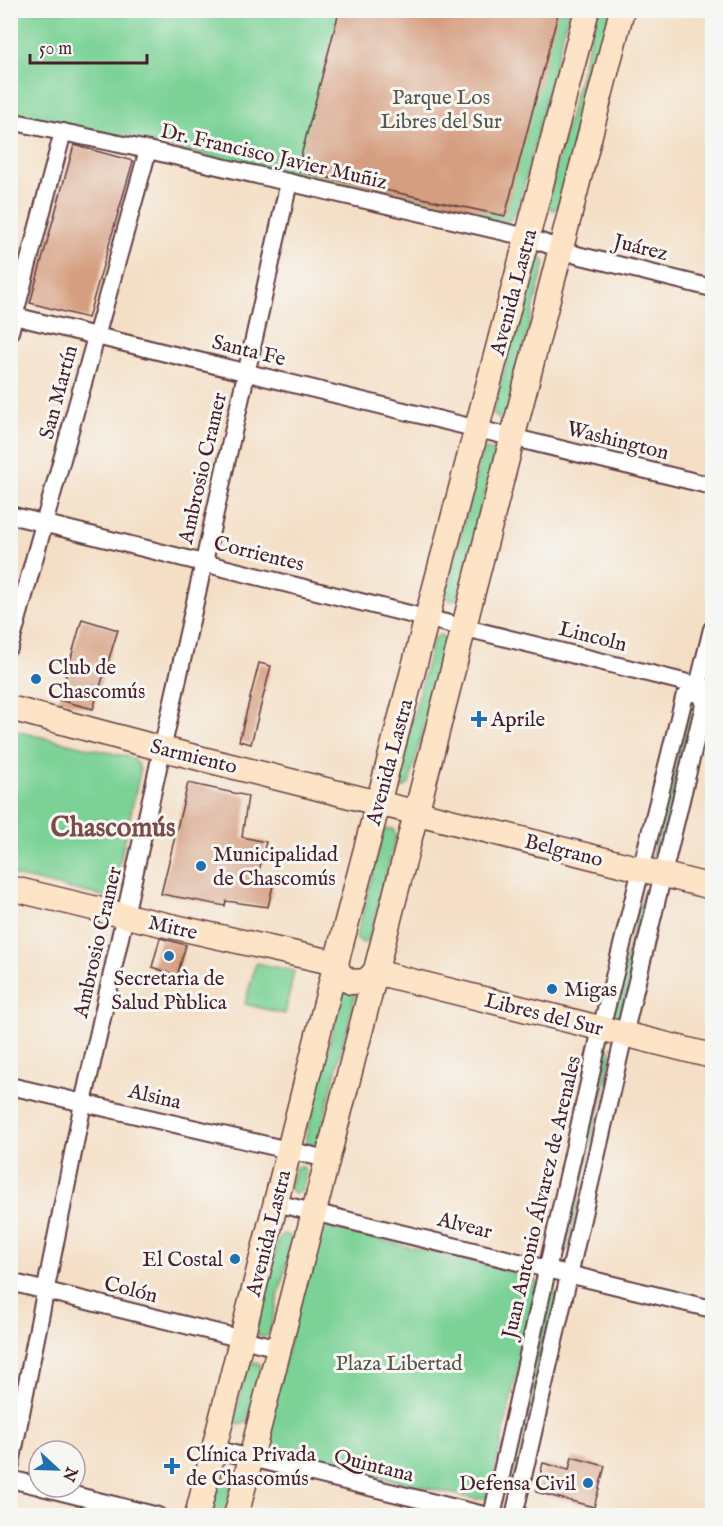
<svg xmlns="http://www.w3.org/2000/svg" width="723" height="1526" viewBox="0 0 723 1526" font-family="'IM FELL English',serif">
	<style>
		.green { fill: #7cd296; stroke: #637860; stroke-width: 1.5 }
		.building { fill: #d69e80 }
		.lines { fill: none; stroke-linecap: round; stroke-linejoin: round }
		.street-casing { stroke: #643c42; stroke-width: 20 }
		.secondary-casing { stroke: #643c42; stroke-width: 27 }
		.street { stroke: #fff; stroke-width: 16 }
		.secondary { stroke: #fee4c6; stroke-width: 24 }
		.poi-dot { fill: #1f6fb2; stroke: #f6f6f2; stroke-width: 2 }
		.labels { text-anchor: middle; stroke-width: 6; stroke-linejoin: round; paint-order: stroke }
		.park-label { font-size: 21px; fill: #59554b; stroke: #f6f6f2 }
		.street-label { font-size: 21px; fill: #4a1f2b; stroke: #f6f6f2 }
		.poi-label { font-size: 21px; fill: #4a1f2b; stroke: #f6f6f2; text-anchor: start }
		.district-label { font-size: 27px; font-weight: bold; fill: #7b4b49; stroke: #f6f6f2 }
	</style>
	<rect width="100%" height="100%" fill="#f6f6f2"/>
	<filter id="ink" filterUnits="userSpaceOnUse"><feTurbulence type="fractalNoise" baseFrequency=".0167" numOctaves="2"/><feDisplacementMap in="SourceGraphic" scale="12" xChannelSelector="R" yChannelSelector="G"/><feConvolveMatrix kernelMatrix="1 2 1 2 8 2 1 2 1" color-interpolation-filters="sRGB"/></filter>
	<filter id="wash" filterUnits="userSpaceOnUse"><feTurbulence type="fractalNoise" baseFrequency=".008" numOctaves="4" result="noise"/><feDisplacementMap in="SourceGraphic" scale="24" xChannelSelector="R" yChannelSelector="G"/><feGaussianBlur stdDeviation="1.35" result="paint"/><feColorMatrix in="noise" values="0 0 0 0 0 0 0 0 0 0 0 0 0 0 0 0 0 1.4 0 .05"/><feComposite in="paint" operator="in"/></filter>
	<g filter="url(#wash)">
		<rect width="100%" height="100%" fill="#f4dfc6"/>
		<g class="green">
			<path d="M11 11H569L518 208 509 221 503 222 11 112Z"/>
			<path d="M597 11H611L560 207 553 210 547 204Z"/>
			<path d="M537 257H541L545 263 506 416 499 419 493 413 534 258Z"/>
			<path d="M486 449 493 451 495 456 458 598 451 601 445 596 482 453Z"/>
			<path d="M440 635 444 637 446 642 409 784 403 788 397 782 433 639Z"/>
			<path d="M694 704 696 705 659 858H655L652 854 690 705Z"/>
			<path d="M11 730 132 758 138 763 140 772 114 888 110 895 102 896 11 875Z"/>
			<path d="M388 829H393L396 835 369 940 363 943 356 938 383 832Z"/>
			<path d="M648 892 651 894 621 1017 615 1019 611 1015 643 893Z"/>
			<path d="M256 963 294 971 285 1014 245 1004Z"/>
			<path d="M343 989 356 992 318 1142 311 1145 305 1140Z"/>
			<path d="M609 1048 612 1054 567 1250H563L560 1246 604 1050Z"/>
			<path d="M298 1167H303L306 1173 302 1191 295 1194 289 1189 295 1168Z"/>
			<path d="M327 1227 527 1275 533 1277 537 1283 490 1492 486 1498 476 1499 267 1452 262 1449 319 1228Z"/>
			<path d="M283 1234 290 1236 292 1241 269 1334 265 1337 258 1335 256 1331 279 1238Z"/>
			<path d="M554 1292 558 1294 511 1493H506L550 1293Z"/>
			<path d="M253 1362 259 1364 261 1368 247 1422 240 1425 234 1420 248 1365Z"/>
			<path d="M223 1477 230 1479 232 1484 225 1512 218 1515 212 1510 219 1480Z"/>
		</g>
		<g id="blocks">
			<g class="building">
				<path d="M356 10H559L505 216 297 171 339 12Z"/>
				<path d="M74 145 133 161 88 318 30 303Z"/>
				<path d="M82 619 118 630 93 709 59 700Z"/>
				<path d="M259 663 271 666 251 744 239 741Z"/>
				<path d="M188 783 248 796 242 837 266 842 258 875 275 877 268 907 226 901 225 906 161 894Z"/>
				<path d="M160 938 186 945 177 976 152 967Z"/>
				<path d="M572 1457 605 1466 594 1507 536 1492 543 1463 569 1470Z"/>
			</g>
		</g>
	</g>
	<g filter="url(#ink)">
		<use href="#blocks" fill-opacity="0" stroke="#643c42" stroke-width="1.5"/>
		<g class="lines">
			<defs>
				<g id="street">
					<path d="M10 121 148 150 527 237 577 255 712 288"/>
					<path d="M10 315 712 486"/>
					<path d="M10 332 63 132"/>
					<path d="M10 515 712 689"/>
					<path d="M10 646 148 150"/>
					<path d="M10 1086 327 1159"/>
					<path d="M276 1203 712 1309"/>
					<path d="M10 1282 279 1348"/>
					<path d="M214 1449 488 1516"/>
					<path d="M10 1468 83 1103 289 182"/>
					<path d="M10 1479 39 1486"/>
					<path d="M42 1487 158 1516"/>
					<path d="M492 1516 601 1029 684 698 698 686"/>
					<path d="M514 1516 624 1035 704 705 698 686 712 629"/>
				</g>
				<g id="secondary">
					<path d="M10 708 163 749 712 887"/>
					<path d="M10 888 126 916 336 963"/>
					<path d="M336 963 339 974 351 982 366 981 375 972"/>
					<path d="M375 972 712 1056"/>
					<path d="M197 1516 336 963 587 10"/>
					<path d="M236 1516 622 10"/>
				</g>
			</defs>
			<use href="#street" class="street-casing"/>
			<use href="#secondary" class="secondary-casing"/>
			<use href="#street" class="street"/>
			<use href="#secondary" class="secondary"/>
		</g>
	</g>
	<g class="poi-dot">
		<circle cx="36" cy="679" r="6"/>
		<path d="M476 710h6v6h6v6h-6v6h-6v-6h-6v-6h6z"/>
		<circle cx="201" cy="866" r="6"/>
		<circle cx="169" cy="956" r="6"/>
		<circle cx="552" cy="989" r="6"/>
		<circle cx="235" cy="1259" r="6"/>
		<path d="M169 1457h6v6h6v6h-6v6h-6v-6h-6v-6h6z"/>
		<circle cx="588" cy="1483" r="6"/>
	</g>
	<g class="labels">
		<g class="park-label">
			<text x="441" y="104">Parque Los<tspan x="441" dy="24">Libres del Sur</tspan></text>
			<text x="399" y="1370">Plaza Libertad</text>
		</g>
		<g class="street-label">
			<text transform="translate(274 156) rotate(13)" y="7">Dr. Francisco Javier Muñiz</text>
			<text transform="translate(641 247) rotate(14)" y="7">Juárez</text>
			<text transform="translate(513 292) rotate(-75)" y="7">Avenida Lastra</text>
			<text transform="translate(249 350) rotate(14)" y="7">Santa Fe</text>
			<text transform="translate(58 392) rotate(-75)" y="7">San Martín</text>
			<text transform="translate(618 440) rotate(14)" y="7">Washington</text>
			<text transform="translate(202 468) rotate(-77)" y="7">Ambrosio Cramer</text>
			<text transform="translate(259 553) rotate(14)" y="7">Corrientes</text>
			<text transform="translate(593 636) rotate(14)" y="7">Lincoln</text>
			<text transform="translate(194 756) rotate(14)" y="7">Sarmiento</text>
			<text transform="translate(389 762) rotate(-75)" y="7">Avenida Lastra</text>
			<text transform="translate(564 850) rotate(14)" y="7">Belgrano</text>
			<text transform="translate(173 927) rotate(13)" y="7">Mitre</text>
			<text transform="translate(97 942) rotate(-77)" y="7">Ambrosio Cramer</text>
			<text transform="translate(544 1014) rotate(14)" y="7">Libres del Sur</text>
			<text transform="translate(155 1096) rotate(13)" y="7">Alsina</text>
			<text transform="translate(541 1197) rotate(-77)" y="7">Juan Antonio Álvarez de Arenales</text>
			<text transform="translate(465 1225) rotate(14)" y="7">Alvear</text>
			<text transform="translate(268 1233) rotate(-76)" y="7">Avenida Lastra</text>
			<text transform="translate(131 1289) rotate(14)" y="7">Colón</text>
			<text transform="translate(374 1465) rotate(14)" y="7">Quintana</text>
		</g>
		<g class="poi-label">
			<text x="48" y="674">Club de<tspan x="48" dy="24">Chascomús</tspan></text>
			<text x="491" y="726">Aprile</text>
			<text x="213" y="861">Municipalidad<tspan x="213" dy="24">de Chascomús</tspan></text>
			<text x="169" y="985" text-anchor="middle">Secretarìa de<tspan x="169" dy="24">Salud Pùblica</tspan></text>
			<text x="564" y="996">Migas</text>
			<text x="223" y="1266" text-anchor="end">El Costal</text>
			<text x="186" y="1461">Clínica Privada<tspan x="186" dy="24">de Chascomús</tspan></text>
			<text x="576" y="1490" text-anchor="end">Defensa Civil</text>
		</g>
		<g class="district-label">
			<text x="113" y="836">Chascomús</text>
		</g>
	</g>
	<rect width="723" height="1526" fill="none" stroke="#f6f6f2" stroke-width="36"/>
	<g transform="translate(57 1469) rotate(112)"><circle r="28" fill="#f6f6f2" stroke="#b1a0a2" stroke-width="1.5"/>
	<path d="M0-4.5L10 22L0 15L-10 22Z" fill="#1f6fb2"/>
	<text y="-9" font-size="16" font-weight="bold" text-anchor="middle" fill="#4a1f2b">N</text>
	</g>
	<path d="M30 54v9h117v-9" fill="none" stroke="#4a1f2b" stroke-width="3"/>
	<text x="39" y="54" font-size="18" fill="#4a1f2b" stroke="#f6f6f2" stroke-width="4.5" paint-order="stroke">50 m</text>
</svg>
